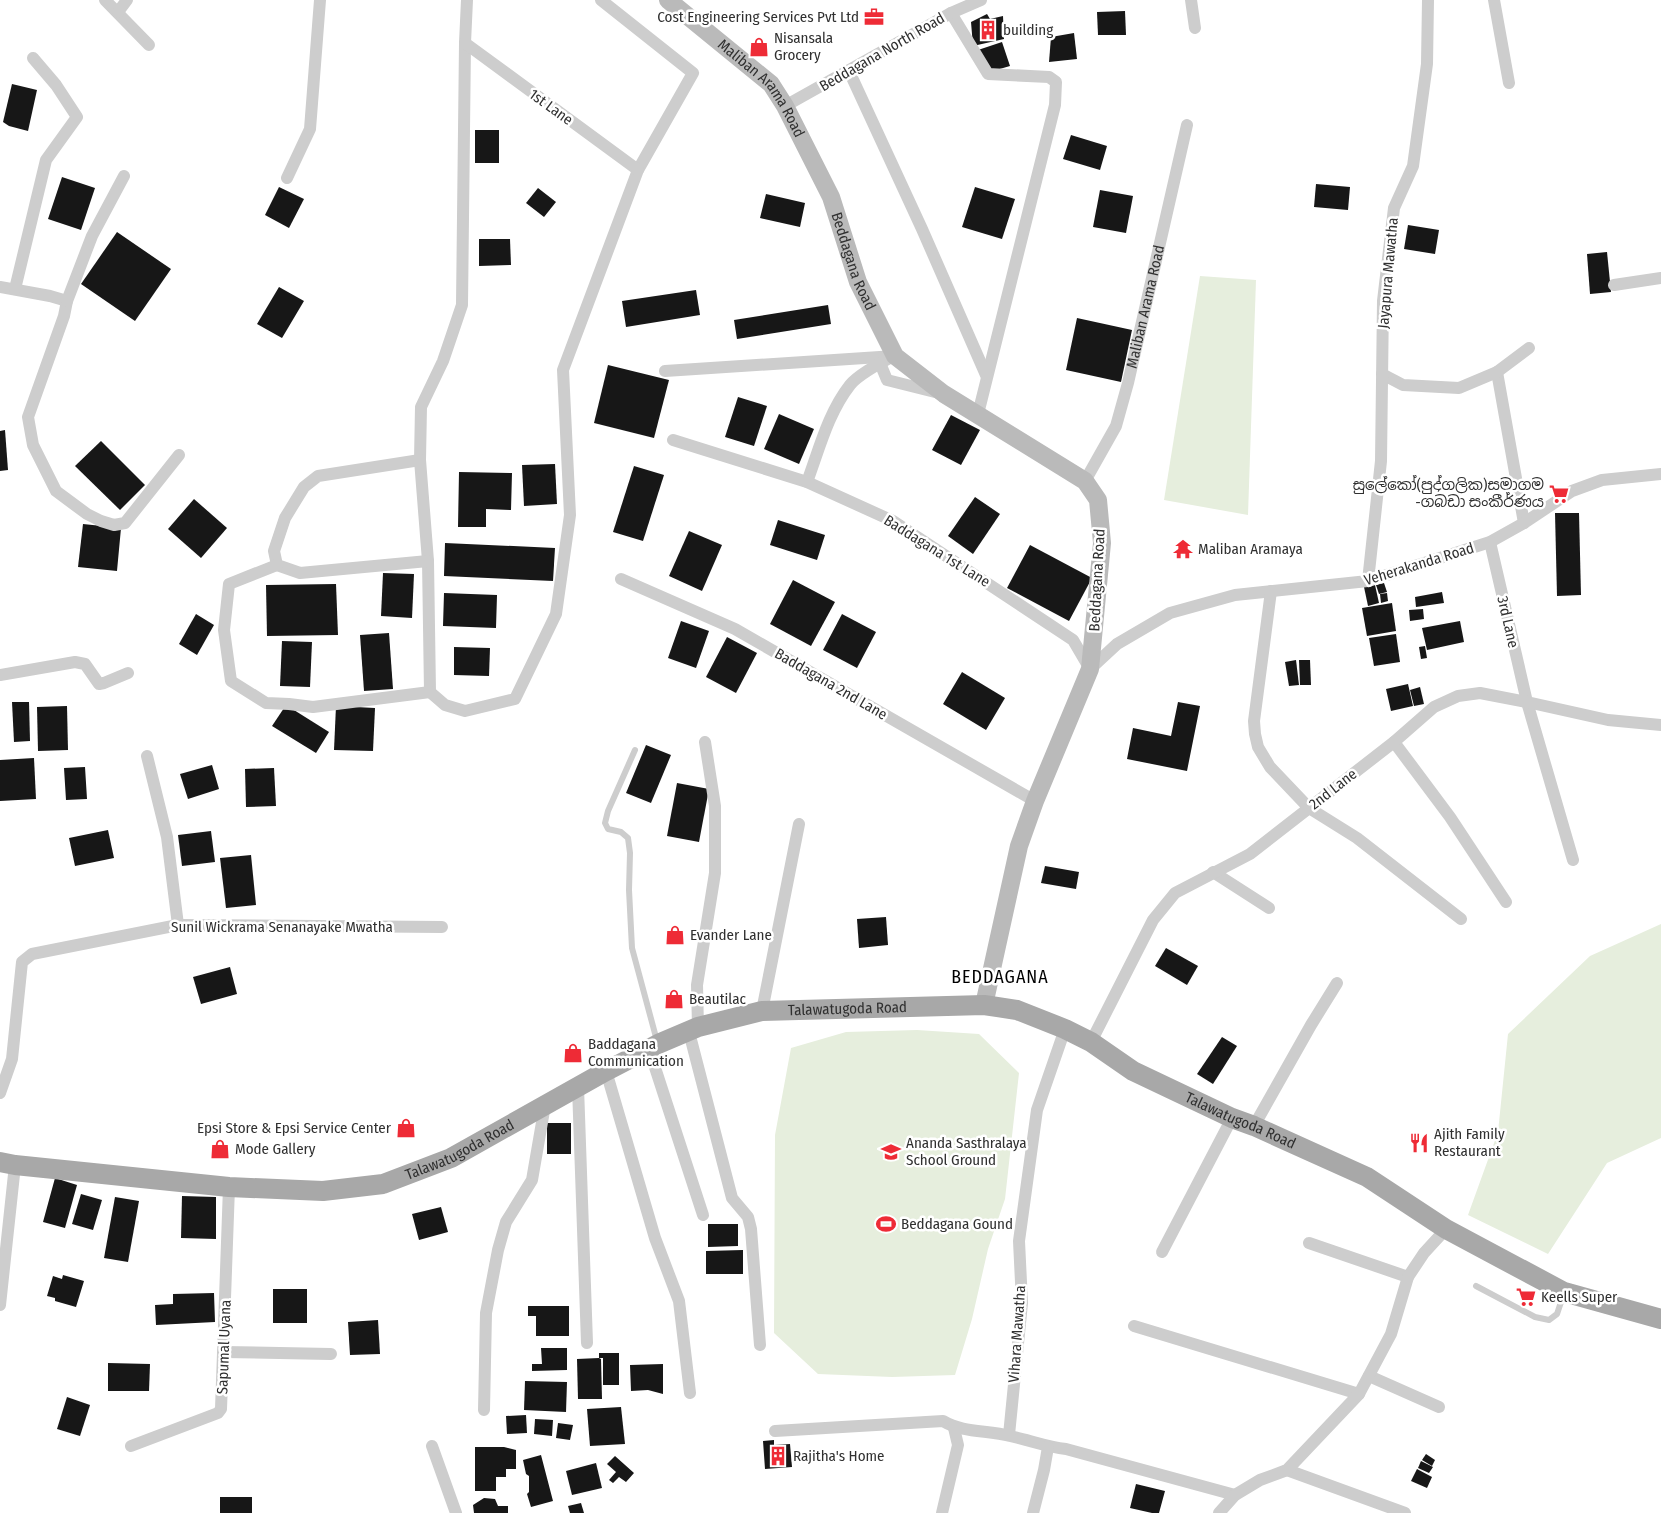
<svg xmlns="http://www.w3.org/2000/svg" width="1661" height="1513" viewBox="0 0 1661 1513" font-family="'Fira Sans Condensed','Noto Sans Sinhala',sans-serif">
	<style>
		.green { fill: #e6eedd }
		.building { fill: #171717 }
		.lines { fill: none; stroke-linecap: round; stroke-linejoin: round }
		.lane { stroke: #cdcdcd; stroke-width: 6 }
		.street { stroke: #cdcdcd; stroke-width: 12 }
		.secondary { stroke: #bababa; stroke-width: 18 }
		.primary { stroke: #a8a8a8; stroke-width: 20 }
		.labels { text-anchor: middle; stroke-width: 5; stroke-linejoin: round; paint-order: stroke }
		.poi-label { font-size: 15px; fill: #303030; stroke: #fff; text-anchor: start }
		.street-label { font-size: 15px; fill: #303030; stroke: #fff }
		.quarter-label { font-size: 18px; letter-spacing: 1px; fill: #000; stroke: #fff }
	</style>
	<rect width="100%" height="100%" fill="#fff"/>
	<g class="green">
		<path d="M1200 276 1256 280 1248 515 1164 500Z"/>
		<path d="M1661 924V1138L1607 1163 1548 1254 1468 1215 1498 1132 1508 1034 1590 956Z"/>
		<path d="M917 1030 979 1034 1019 1073 1005 1199 988 1249 972 1319 955 1375 892 1377 818 1374 774 1333 775 1135 791 1048 846 1032Z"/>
	</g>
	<g class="building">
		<path d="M1125 11 1126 35H1098L1097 12Z"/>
		<path d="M987 14 990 19 1003 16 1004 39 973 46 971 22Z"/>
		<path d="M1074 33 1077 59 1049 62 1051 37Z"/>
		<path d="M1002 42 1010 66 986 73 978 50Z"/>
		<path d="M12 84 37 90 28 131 9 126 3 122Z"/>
		<rect x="475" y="130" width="24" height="33"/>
		<path d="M1071 135 1107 146 1100 170 1063 159Z"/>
		<path d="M62 177 95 188 81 230 48 219Z"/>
		<path d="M1316 184 1350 187 1348 210 1314 207Z"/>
		<path d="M279 187 304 199 289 228 265 215Z"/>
		<path d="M975 187 1015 199 1002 239 962 227Z"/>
		<path d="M538 188 556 202 544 217 526 203Z"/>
		<path d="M1100 190 1133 196 1126 233 1093 227Z"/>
		<path d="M766 194 805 203 800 227 760 218Z"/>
		<path d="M1408 225 1439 230 1435 254 1404 249Z"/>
		<path d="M117 232 171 269 135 321 81 284Z"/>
		<path d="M479 239H510L511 265 479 266Z"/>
		<path d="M1607 252 1611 292 1590 294 1587 254Z"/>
		<path d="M279 287 304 301 282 338 257 324Z"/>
		<path d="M696 290 700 315 626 327 622 301Z"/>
		<path d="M828 305 831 324 737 339 734 320Z"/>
		<path d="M1077 318 1132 330 1121 382 1066 370Z"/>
		<path d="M608 365 669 380 654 438 594 423Z"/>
		<path d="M738 397 767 406 754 446 725 437Z"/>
		<path d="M779 414 814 429 799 464 764 449Z"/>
		<path d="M951 415 980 430 961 465 932 450Z"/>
		<path d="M5 430 8 470 0 471V431Z"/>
		<path d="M101 441 145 485 120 510 75 466Z"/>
		<path d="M555 464 557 504 524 506 522 465Z"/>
		<path d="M634 466 664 475 643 541 613 532Z"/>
		<path d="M459 472 512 473 511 510 486 509V527H458Z"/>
		<path d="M975 497 1000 514 973 554 948 536Z"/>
		<path d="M194 499 227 528 201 558 168 529Z"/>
		<path d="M1555 513H1579L1581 595 1557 596Z"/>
		<path d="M778 520 825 535 817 560 770 545Z"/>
		<path d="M83 524 121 528 117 571 78 567Z"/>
		<path d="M689 531 722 545 702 591 669 576Z"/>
		<path d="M445 543 555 548 553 581 444 576Z"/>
		<path d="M1030 545 1092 578 1069 621 1007 588Z"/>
		<path d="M383 573 414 574 412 618 381 616Z"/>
		<path d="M793 580 835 602 811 646 770 624Z"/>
		<path d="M1384 583 1387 592 1379 594 1376 585Z"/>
		<path d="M336 584 338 635 267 636 266 585Z"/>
		<path d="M1375 585 1379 603 1368 606 1364 587Z"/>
		<path d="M1442 592 1444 603 1416 607 1415 597Z"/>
		<path d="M444 593 497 595 496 628 443 626Z"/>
		<path d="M1387 593 1388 601 1381 603 1380 594Z"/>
		<path d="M1392 603 1396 631 1367 636 1362 608Z"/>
		<path d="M1423 609 1424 619 1410 621 1409 610Z"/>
		<path d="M196 614 214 625 197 655 179 644Z"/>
		<path d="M842 614 876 632 857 668 823 650Z"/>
		<path d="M681 621 709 631 696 668 668 658Z"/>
		<path d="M1460 621 1464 642 1427 650 1422 628Z"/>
		<path d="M389 633 393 689 364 691 360 635Z"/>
		<path d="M1396 634 1400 662 1374 666 1369 638Z"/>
		<path d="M727 637 757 653 736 693 706 677Z"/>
		<path d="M282 641 312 642 310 687 280 686Z"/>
		<path d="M1425 646 1427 658 1421 659 1419 647Z"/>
		<path d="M454 647 490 648 489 676 454 675Z"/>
		<path d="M1296 660 1299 685 1289 686 1285 662Z"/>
		<path d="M1299 660H1310L1311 685H1300Z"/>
		<path d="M962 672 1005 698 986 730 943 704Z"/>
		<path d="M1408 684 1413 706 1391 711 1386 689Z"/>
		<path d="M1420 687 1424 704 1414 706 1410 690Z"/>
		<path d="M12 702H29L30 741 14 742Z"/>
		<path d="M1178 702 1200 706 1187 771 1127 759 1133 728 1171 736Z"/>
		<path d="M286 705 329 732 316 753 272 726Z"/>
		<path d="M67 706 68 750 38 751 37 707Z"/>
		<path d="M336 706 375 708 373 751 334 750Z"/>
		<path d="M646 745 671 755 651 803 626 793Z"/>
		<path d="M34 758 36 799 0 801V760Z"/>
		<path d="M212 765 219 789 188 799 180 774Z"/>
		<path d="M85 767 87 799 66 800 64 768Z"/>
		<path d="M274 768 276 806 246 807 245 769Z"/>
		<path d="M677 783 709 789 699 842 667 836Z"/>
		<path d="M108 830 114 858 75 866 69 838Z"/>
		<path d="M211 831 215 862 182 866 178 835Z"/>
		<path d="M251 855 256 905 226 908 220 858Z"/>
		<path d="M1045 866 1079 872 1076 889 1041 883Z"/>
		<path d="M886 917 888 945 859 948 857 919Z"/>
		<path d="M1166 948 1198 966 1187 985 1155 966Z"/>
		<path d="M230 967 237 994 201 1004 193 977Z"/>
		<path d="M1222 1037 1237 1046 1213 1084 1197 1074Z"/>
		<rect x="547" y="1123" width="24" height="31"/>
		<path d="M55 1178 77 1185 65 1228 43 1222Z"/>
		<path d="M81 1194 102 1200 93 1230 72 1224Z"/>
		<path d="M182 1196 216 1197V1239L181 1238Z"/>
		<path d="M115 1197 139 1201 128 1262 104 1258Z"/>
		<path d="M441 1207 448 1232 419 1240 412 1214Z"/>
		<path d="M708 1224H738V1246L708 1247Z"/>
		<path d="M743 1250V1274H706V1251Z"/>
		<path d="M63 1275 84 1281 76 1307 55 1301V1298L47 1296 53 1276 62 1279Z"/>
		<rect x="273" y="1289" width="34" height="34"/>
		<path d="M214 1293 215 1322 156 1325 155 1305 173 1304V1294Z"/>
		<path d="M528 1306H569V1336H536V1316H528Z"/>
		<path d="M378 1320 380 1354 350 1355 348 1322Z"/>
		<path d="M541 1348H567V1370L532 1371V1364H542Z"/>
		<path d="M599 1353H619V1385H603V1358H599Z"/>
		<path d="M599 1358 601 1359 602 1399H578L577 1359Z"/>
		<path d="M108 1363 150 1364 149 1391H108Z"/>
		<path d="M663 1364V1394L648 1390 631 1391 630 1365Z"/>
		<path d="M525 1381 567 1382 566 1412 524 1410Z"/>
		<path d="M67 1397 90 1405 80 1436 57 1429Z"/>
		<path d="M621 1407 625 1444 590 1446 587 1409Z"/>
		<path d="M526 1415 527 1433 507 1434 506 1416Z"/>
		<path d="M535 1419 553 1420 552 1436 534 1434Z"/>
		<path d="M558 1423 573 1425 570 1440 556 1438Z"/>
		<path d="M774 1440V1445L790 1444 792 1467 765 1469 763 1441Z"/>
		<path d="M475 1447H504L516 1450V1469H506V1477H496V1491H475Z"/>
		<path d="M1426 1454 1435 1460 1432 1466 1422 1460Z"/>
		<path d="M541 1455 553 1501 531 1507 527 1494 529 1492V1476L526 1474 523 1460Z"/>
		<path d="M615 1456 634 1473 626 1482 619 1477 613 1483 609 1480 616 1472 607 1464Z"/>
		<path d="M1421 1461 1433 1467 1429 1473 1418 1468Z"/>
		<path d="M596 1463 602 1488 572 1495 566 1471Z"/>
		<path d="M1417 1469 1432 1477 1427 1488 1411 1481Z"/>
		<path d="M1136 1484 1165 1491 1159 1513H1152L1130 1508Z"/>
		<rect x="220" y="1497" width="32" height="16"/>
		<path d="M484 1498 495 1499 498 1506H508V1513H474L473 1505Z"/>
		<path d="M581 1503 584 1513H570L568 1506Z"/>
	</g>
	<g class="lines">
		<g class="lane">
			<path d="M635 750 608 811 605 823 608 829 621 832 628 838 630 853 629 890 632 948 657 1041"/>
			<path d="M1476 1286 1535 1317 1549 1320 1557 1314 1563 1296"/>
		</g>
		<g class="street">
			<path d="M105 0 149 45"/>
			<path d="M467 0 465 43 462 305 443 361 421 407 420 460 428 561 430 692 445 705 465 711 515 699 556 614 570 515 563 370 638 170 693 73 601 0"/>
			<path d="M1191 0 1195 28"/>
			<path d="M1494 0 1509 83"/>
			<path d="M118 12 127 0"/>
			<path d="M951 13 988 74 1049 77 1056 82 1055 105 978 414"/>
			<path d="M465 43 638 170"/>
			<path d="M849 71 922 229 986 375"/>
			<path d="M785 106 951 13 981 0"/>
			<path d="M287 178 310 129 320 0"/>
			<path d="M1614 285 1661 278"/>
			<path d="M0 287 50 296 67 301 64 316 28 417 33 445 56 491 87 514 101 521 114 525 125 523 179 455"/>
			<path d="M15 289 46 160 77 117 56 85 33 58"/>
			<path d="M67 301 92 236 124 176"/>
			<path d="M880 363 887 380 939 393"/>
			<path d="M665 371 895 356"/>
			<path d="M1497 372 1524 523"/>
			<path d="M1382 374 1403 385 1459 388 1497 372 1529 348"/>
			<path d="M673 440 807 482 893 521 1073 640 1090 669 1117 644 1170 613 1235 595 1368 581 1490 542 1524 523 1572 491 1602 480 1661 474"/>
			<path d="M420 460 318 476 304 487 285 518 274 551 277 565 300 573 428 561"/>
			<path id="s1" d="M1085 481 1116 426 1128 383 1187 125"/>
			<path d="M807 482C819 450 828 413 850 385 857 376 878 364 888 359"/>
			<path d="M1490 542 1527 702 1573 860"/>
			<path d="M277 565 229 584 224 630 231 681 266 703 289 704 313 707 430 692"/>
			<path d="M621 579 735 629 1035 801"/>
			<path d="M1368 581 1381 461 1383 301 1394 208 1413 166 1427 64 1428 0"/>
			<path d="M1271 591 1254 721 1255 734 1258 747 1270 767 1309 808 1357 838 1461 919"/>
			<path d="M0 675 75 662 85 664 99 684 104 683 128 673"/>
			<path d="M1394 742 1450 817 1506 902"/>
			<path d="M147 756 167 837 178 925"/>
			<path d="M1213 872 1269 908"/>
			<path d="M762 1011 799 824"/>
			<path d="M698 1027 697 985 715 873V806L705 742"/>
			<path d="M689 1032 732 1198 748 1217 751 1229 760 1345"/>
			<path d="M1091 1042 1153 920 1175 893 1250 854 1394 742 1434 707 1458 696 1480 693 1527 702 1608 720 1661 725"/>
			<path d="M649 1049 703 1215"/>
			<path d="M606 1071 655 1238 679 1301 690 1393"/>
			<path d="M578 1087 587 1343"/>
			<path d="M0 1093 12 1059 22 962 32 954 178 925 442 927"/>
			<path d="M1254 1126 1311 1025 1337 983"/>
			<path d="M1309 1243 1408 1277"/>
			<path d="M1162 1252 1232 1118"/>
			<path d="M0 1305 15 1165"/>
			<path d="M1134 1326 1359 1394"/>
			<path d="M223 1352 331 1354"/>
			<path d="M1369 1376 1439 1407"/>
			<path d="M484 1410 486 1313 498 1250 506 1222 532 1180 545 1105"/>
			<path d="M775 1431 943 1421C963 1433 987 1430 1010 1436 1029 1440 1047 1447 1066 1449L1235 1495"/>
			<path d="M1009 1435 1022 1303 1019 1241 1037 1110 1065 1029"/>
			<path d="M131 1446 218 1413 221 1409 229 1187"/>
			<path d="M432 1446 456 1513"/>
			<path d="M1287 1470 1405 1513"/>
			<path d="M942 1513 958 1445 954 1428"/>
			<path d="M1033 1513 1044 1470 1048 1447"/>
			<path d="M1219 1513 1235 1495 1260 1480 1287 1470 1359 1394 1391 1334 1408 1277 1424 1253 1446 1229"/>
		</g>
		<path class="secondary" id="s2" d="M668 0 771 84 785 106 831 197 858 282 895 356 944 394 1085 481 1098 500 1102 543 1090 669 1035 801 1019 846 984 1005"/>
		<path class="primary" id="s3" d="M0 1162 15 1165 229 1187 323 1191 383 1184 451 1158 606 1071 658 1044 698 1027 762 1011 984 1005 1017 1010 1065 1029 1091 1042 1133 1071 1232 1118 1254 1126 1367 1177 1446 1229 1564 1292 1661 1319"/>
	</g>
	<defs>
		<symbol id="office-bare" viewBox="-9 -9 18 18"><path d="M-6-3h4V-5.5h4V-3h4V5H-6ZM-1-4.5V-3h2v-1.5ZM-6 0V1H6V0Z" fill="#ee2b36" stroke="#fff" stroke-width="2.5" paint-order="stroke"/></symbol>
		<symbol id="building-bare" viewBox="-9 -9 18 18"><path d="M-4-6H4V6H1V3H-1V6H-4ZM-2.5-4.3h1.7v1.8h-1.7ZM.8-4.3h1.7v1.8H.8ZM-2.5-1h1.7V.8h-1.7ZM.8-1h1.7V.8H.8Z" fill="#ee2b36" stroke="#fff" stroke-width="2.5" paint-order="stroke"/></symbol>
		<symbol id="shop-bare" viewBox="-9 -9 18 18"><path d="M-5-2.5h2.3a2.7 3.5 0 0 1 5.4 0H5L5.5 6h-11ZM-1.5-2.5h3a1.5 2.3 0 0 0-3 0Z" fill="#ee2b36" stroke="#fff" stroke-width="2.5" paint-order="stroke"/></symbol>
		<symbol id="supermarket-bare" viewBox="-9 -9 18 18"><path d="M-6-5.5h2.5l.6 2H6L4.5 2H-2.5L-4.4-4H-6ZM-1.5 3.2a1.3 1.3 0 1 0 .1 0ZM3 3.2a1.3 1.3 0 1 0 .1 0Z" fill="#ee2b36" stroke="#fff" stroke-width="2.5" paint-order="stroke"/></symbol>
		<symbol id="temple-bare" viewBox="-9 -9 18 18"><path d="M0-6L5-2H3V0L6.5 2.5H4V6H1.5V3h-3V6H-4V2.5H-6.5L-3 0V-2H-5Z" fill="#ee2b36" stroke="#fff" stroke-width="2.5" paint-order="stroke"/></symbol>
		<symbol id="restaurant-bare" viewBox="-9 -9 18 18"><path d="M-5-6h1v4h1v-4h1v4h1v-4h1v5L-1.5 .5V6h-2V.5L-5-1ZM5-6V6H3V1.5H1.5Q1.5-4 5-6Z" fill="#ee2b36" stroke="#fff" stroke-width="2.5" paint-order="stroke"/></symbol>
		<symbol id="school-bare" viewBox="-9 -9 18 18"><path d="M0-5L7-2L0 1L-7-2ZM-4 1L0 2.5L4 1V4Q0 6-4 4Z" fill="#ee2b36" stroke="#fff" stroke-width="2.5" paint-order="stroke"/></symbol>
		<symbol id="stadium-bare" viewBox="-9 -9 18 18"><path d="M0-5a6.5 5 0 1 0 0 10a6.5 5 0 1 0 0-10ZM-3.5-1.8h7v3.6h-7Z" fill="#ee2b36" stroke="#fff" stroke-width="2.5" paint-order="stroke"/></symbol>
	</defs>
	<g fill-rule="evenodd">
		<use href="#office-bare" x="860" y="3" width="28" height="28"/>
		<use href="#building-bare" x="974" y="16" width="28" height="28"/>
		<use href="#shop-bare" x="745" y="33" width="28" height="28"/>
		<use href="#supermarket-bare" x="1545" y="480" width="28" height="28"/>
		<use href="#temple-bare" x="1169" y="535" width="28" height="28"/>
		<use href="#shop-bare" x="661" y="921" width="28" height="28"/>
		<use href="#shop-bare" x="660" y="985" width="28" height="28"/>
		<use href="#shop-bare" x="559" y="1039" width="28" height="28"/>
		<use href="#shop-bare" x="392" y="1114" width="28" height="28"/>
		<use href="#restaurant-bare" x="1405" y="1129" width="28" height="28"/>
		<use href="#shop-bare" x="206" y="1135" width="28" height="28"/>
		<use href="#school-bare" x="877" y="1138" width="28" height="28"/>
		<use href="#stadium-bare" x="872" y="1210" width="28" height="28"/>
		<use href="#supermarket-bare" x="1512" y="1283" width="28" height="28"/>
		<use href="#building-bare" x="764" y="1442" width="28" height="28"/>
	</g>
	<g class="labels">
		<g class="poi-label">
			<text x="859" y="22" text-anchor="end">Cost Engineering Services Pvt Ltd</text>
			<text x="1003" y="35">building</text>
			<text x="774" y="43">Nisansala<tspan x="774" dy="17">Grocery</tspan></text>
			<text x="1544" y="490" text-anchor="end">සුලේකෝ(පුද්ගලික)සමාගම<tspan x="1544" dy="17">-ගබඩා සංකීර්ණය</tspan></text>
			<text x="1198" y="554">Maliban Aramaya</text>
			<text x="690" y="940">Evander Lane</text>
			<text x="689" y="1004">Beautilac</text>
			<text x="588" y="1049">Baddagana<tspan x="588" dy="17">Communication</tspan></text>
			<text x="391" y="1133" text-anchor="end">Epsi Store &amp; Epsi Service Center</text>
			<text x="1434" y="1139">Ajith Family<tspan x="1434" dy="17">Restaurant</tspan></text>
			<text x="906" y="1148">Ananda Sasthralaya<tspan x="906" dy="17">School Ground</tspan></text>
			<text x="235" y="1154">Mode Gallery</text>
			<text x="901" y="1229">Beddagana Gound</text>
			<text x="1541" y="1302">Keells Super</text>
			<text x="793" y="1461">Rajitha's Home</text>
		</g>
		<g class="street-label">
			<text transform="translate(882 52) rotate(-30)" y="5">Beddagana North Road</text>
			<text dy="5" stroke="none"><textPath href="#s2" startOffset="130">Maliban Arama Road</textPath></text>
			<text transform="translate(551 107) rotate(36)" y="5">1st Lane</text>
			<text dy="5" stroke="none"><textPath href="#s2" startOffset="329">Beddagana Road</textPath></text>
			<text transform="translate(1388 273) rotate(-85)" y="5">Jayapura Mawatha</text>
			<text dy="5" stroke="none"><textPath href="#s1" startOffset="186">Maliban Arama Road</textPath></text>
			<text transform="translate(937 551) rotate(32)" y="5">Baddagana 1st Lane</text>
			<text transform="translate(1419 564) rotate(-17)" y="5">Veherakanda Road</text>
			<text transform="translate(1097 580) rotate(-87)" y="5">Beddagana Road</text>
			<text transform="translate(1508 622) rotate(77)" y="5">3rd Lane</text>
			<text transform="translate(831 684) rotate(30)" y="5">Baddagana 2nd Lane</text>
			<text transform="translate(1333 789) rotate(-38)" y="5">2nd Lane</text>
			<text x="282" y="932">Sunil Wickrama Senanayake Mwatha</text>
			<text dy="5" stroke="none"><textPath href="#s3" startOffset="889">Talawatugoda Road</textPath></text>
			<text dy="5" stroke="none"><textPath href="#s3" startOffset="1309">Talawatugoda Road</textPath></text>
			<text dy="5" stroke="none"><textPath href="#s3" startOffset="469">Talawatugoda Road</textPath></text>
			<text transform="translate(1017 1334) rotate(-86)" y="5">Vihara Mawatha</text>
			<text transform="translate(224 1347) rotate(-88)" y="5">Sapumal Uyana</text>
		</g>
		<g class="quarter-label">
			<text x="1000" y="983">BEDDAGANA</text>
		</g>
	</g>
</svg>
